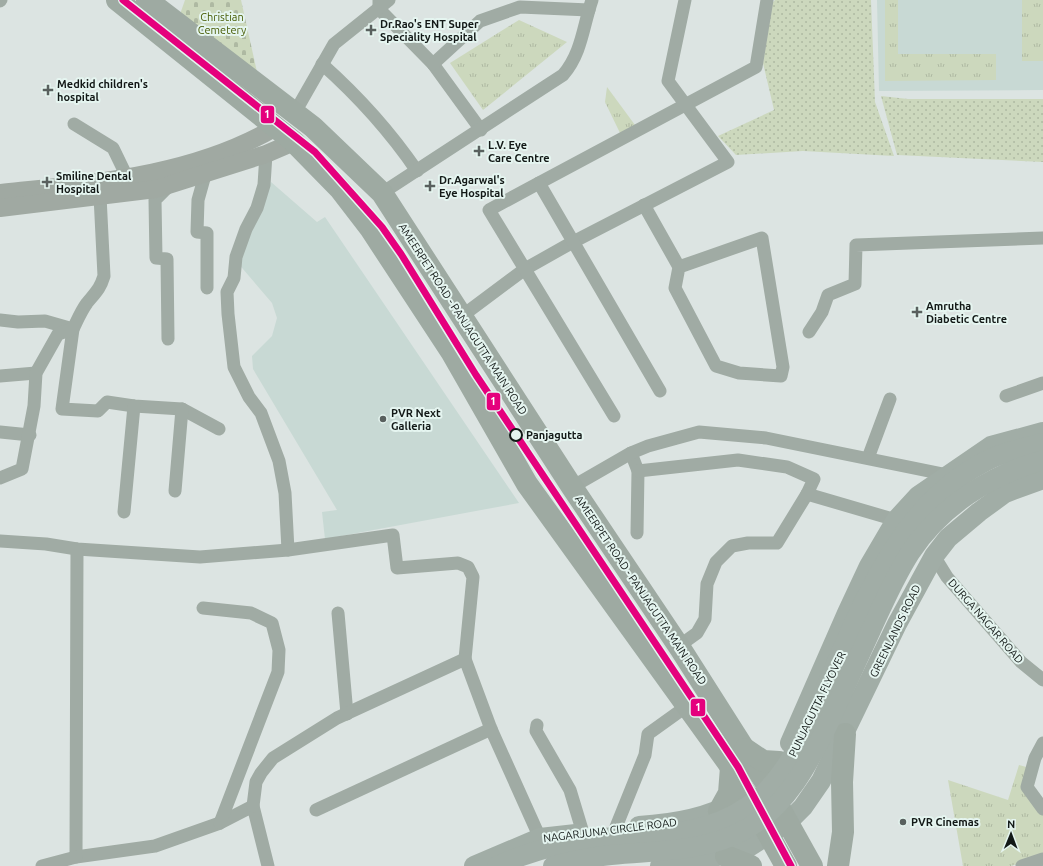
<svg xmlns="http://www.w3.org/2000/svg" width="1043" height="866" viewBox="0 0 1043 866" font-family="Ubuntu,sans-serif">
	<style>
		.built { fill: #c8d9d4 }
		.grass { fill: url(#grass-dots) }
		.cemetery { fill: url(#cemetery-stones) }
		.park { fill: url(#park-tufts) }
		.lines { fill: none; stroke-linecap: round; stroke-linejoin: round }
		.minor { stroke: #a0aba4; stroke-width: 13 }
		.secondary { stroke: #a0a9a2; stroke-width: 18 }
		.primary { stroke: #a1ada6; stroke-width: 20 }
		.trunk { stroke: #9eaaa2; stroke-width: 22 }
		.primary-bridge { stroke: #a1ada6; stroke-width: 20 }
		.metro-1-casing { stroke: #e5f5f0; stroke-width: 10 }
		.metro-1 { stroke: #e5007d; stroke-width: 7 }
		.poi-dot { fill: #59605e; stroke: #e5f5f0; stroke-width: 1.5 }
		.stop-dot { fill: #e5f5f0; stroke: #131917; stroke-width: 2 }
		.labels { text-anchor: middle; stroke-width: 4; stroke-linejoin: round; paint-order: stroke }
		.park-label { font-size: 11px; fill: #485c04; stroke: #e5f5f0 }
		.poi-label { font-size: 11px; font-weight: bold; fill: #131917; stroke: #e5f5f0; text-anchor: start }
		.street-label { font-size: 11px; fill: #131917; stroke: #e5f5f0 }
		.stop-label { font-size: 11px; font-weight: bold; fill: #131917; stroke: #e5f5f0; text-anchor: start }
		.line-badge { stroke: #e5f5f0; stroke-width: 1.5 }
		.badge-label { font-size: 11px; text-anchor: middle; font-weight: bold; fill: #fff }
	</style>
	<defs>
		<pattern id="grass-dots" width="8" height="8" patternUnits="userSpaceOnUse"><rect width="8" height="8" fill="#ccd8bd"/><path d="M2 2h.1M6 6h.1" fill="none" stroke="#aeb9a2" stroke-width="1.8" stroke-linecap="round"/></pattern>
		<pattern id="cemetery-stones" width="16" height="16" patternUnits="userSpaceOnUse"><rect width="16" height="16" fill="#ccd8bd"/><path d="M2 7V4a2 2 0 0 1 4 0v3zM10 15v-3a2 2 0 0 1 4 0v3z" fill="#aeb9a2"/></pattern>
		<pattern id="park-tufts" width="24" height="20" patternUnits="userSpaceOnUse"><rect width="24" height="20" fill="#ccd8bd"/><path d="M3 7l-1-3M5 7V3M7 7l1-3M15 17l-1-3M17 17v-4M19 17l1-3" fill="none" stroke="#aeb9a2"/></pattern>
	</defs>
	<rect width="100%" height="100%" fill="#dce4e2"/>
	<g class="built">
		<path d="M877 0H1043V90L879 91Z"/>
		<path d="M271 182 317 222 325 217 519 503 325 539 322 512 337 510 253 369 252 356 272 336 277 318 272 303 237 262Z"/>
	</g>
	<g class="grass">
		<path d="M775 0H871L875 102 894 156 803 151 736 155 718 136 774 110 763 63 772 3Z"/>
		<path d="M881 96 908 99H1043V162L897 155Z"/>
	</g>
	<path class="cemetery" d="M185 0H241L259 81 178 20Z"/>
	<g class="park">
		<path d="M885 0H898V54H996V80L885 81Z"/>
		<rect x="1022" y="0" width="21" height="61"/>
		<path d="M519 20 567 42 483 110 450 63Z"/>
		<path d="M607 87 635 125 620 133 605 102Z"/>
		<path d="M1019 765 1030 768 1024 784 1043 814V856L1011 866H963L948 780 1008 800Z"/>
	</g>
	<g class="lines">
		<g class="minor">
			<path d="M379 0V9L433 64 481 130"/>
			<path d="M0 1 1 0"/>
			<path d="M322 64C359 97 389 130 417 171"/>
			<path d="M433 64 480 21 520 7 589 10"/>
			<path d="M294 114 334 44 389 0"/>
			<path d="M74 124 113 148 128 179"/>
			<path d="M266 154 264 185 257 208 246 229 236 257 234 278 227 292 228 314 234 367 249 397 261 413 279 461 285 493 288 550"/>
			<path d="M205 175 198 200 197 232 207 233V288"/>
			<path d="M539 183 756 67 767 0"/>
			<path d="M382 193 563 75C582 53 583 26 592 0"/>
			<path d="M644 205 679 267 762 238 783 367 781 376 739 373 716 366 675 288 679 267"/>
			<path d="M462 316 525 269 573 242 728 162 668 81 685 0"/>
			<path d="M0 320 18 322 45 321 73 329 62 409 98 411 107 402 134 406 182 409 219 429"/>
			<path d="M809 332 822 312 828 295 855 284 856 245 1043 238"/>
			<path d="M168 339 167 259 156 258 155 200 169 186"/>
			<path d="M0 376 36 373"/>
			<path d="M1006 396 1043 383"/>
			<path d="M614 416 489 210 539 183 660 391"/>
			<path d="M0 432 30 435"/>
			<path d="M631 453 638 471 637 533"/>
			<path d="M868 458 890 399"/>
			<path d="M638 471 738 460 787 467 814 479 807 494 777 543H748L732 546 716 562 707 584 705 619 697 633 679 646"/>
			<path d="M0 478 22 469 34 406 36 373 58 334 73 329C77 321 81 311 87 303 96 292 100 289 104 276L100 196"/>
			<path d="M572 487 631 453 648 446 699 432 766 438 948 475"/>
			<path d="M175 491 182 409"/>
			<path d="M807 494 896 520"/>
			<path d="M124 512 134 406"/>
			<path d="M0 541 46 544 77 549 200 557 288 550 393 535 397 568 458 563 468 567 473 577 465 659"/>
			<path d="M77 549 76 857 155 846 220 823 253 806 268 866"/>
			<path d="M934 556 947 577 1021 662 1043 680"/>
			<path d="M203 608 251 613 272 623 279 650 278 672 220 823"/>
			<path d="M338 613 347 714"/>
			<path d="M537 725 536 731 570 790 583 833"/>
			<path d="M1043 743 1035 758 1027 787 1043 809"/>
			<path d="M253 806 256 782 261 773 273 758 337 718 465 659 491 729 540 838"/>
			<path d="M316 810 491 729"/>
			<path d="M616 827 645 755 648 734 687 706"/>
			<path d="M42 866 76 857"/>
			<path d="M1022 866 1043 859"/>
		</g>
		<g class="secondary">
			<path d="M0 193C94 183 193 176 276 127"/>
			<path d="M0 208 156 189 266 154 294 142"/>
		</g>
		<g class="primary">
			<path d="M790 743 847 613 869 566 896 520 918 496 991 446 1043 432"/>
			<path d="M639 826C672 824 705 819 733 803"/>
			<path d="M474 866 540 838 576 834"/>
			<path d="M660 866 741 852 788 822 803 807 821 781 897 624 934 556 948 538 979 512 1005 493 1043 479"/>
		</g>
		<g class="trunk">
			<path d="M117 0 294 142 340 189 370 228 452 353 527 484 731 767 786 866"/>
			<path d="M147 0 313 127 382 193 572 487 680 648 764 780 812 866"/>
			<path d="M745 749 763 761 779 762"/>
			<path d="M719 811 729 793 731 767"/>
			<path d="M726 856 751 866"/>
			<path d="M838 866 843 832 842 782 845 734"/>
		</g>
		<g class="primary-bridge">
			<path d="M497 866C528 852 561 843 594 839 647 833 701 839 747 807 782 784 800 744 817 707 858 618 892 509 986 461 1003 452 1024 448 1043 443"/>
			<path d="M553 866C572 861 592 857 611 855 657 850 704 853 746 829 787 806 809 763 829 722 843 691 857 661 871 630 883 604 894 578 910 553 941 506 990 475 1043 460"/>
		</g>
		<defs>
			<path id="metro-1" d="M123 0 315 152 382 227 401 254 476 375 738 767 791 866"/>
		</defs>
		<use href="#metro-1" class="metro-1-casing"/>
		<use href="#metro-1" class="metro-1"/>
	</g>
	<g class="poi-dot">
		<path d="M369 24h4v4h4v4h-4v4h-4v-4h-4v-4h4z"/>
		<path d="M46 84h4v4h4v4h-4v4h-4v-4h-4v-4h4z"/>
		<path d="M477 145h4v4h4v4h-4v4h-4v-4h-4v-4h4z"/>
		<path d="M45 176h4v4h4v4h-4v4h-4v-4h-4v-4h4z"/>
		<path d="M428 180h4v4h4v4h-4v4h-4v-4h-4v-4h4z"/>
		<path d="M915 306h4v4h4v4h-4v4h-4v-4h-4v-4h4z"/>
		<circle cx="383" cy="419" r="4"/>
		<circle cx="903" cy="822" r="4"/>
	</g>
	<circle class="stop-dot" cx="516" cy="435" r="6"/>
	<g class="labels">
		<g class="park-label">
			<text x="222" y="21">Christian<tspan x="222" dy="13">Cemetery</tspan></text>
		</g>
		<g class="poi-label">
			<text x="380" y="28">Dr.Rao's ENT Super<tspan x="380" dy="13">Speciality Hospital</tspan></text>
			<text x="57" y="88">Medkid children's<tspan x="57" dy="13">hospital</tspan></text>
			<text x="488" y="149">L.V. Eye<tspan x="488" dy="13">Care Centre</tspan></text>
			<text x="56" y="180">Smiline Dental<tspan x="56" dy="13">Hospital</tspan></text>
			<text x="439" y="184">Dr.Agarwal's<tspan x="439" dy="13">Eye Hospital</tspan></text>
			<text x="926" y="310">Amrutha<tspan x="926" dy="13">Diabetic Centre</tspan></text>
			<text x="391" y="417">PVR Next<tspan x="391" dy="13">Galleria</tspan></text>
			<text x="911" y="826">PVR Cinemas</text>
		</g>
		<g class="street-label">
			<text transform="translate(463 319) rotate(57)" y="4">AMEERPET ROAD - PANJAGUTTA MAIN ROAD</text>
			<text transform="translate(641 590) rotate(56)" y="4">AMEERPET ROAD - PANJAGUTTA MAIN ROAD</text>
			<text transform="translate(986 621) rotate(49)" y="4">DURGA NAGAR ROAD</text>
			<text transform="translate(895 631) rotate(-64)" y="4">GREENLANDS ROAD</text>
			<text transform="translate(817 704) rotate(-64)" y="4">PUNJAGUTTA FLYOVER</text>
			<text transform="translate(610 830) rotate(-7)" y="4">NAGARJUNA CIRCLE ROAD</text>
		</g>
		<g class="stop-label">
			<text x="526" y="439">Panjagutta</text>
		</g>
	</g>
	<g class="line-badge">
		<rect x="260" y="105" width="15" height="19" rx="4" fill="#e5007d"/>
		<rect x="486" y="392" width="15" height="19" rx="4" fill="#e5007d"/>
		<rect x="690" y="698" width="16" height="19" rx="4" fill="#e5007d"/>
	</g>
	<g class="badge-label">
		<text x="267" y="118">1</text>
		<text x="493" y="405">1</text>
		<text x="698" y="711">1</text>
	</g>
	<g transform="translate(1011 834) rotate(1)" stroke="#e5f5f0" stroke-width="3" paint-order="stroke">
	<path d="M0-3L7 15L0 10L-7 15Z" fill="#131917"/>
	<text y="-6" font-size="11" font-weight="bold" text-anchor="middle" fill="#131917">N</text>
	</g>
</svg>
